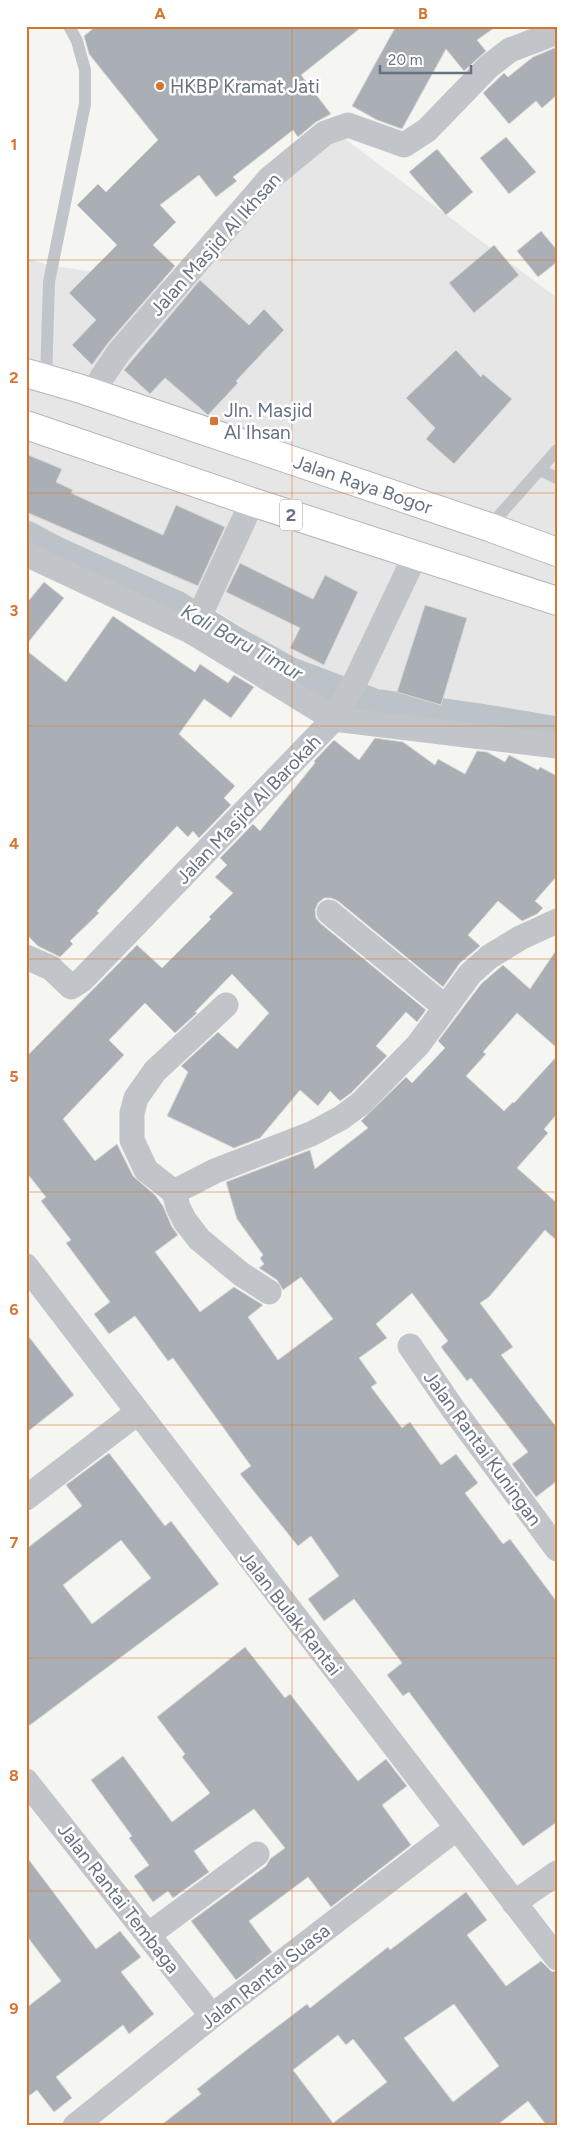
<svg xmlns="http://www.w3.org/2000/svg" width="583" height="2152" viewBox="0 0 583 2152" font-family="Figtree,sans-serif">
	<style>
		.built { fill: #e6e6e6 }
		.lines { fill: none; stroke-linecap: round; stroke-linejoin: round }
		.canal { stroke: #bbc3c9; stroke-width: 31 }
		.building { fill: #aaafb6; stroke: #d7d7d5; fill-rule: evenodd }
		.trunk-casing { stroke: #b4b6ba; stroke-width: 30 }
		.service { stroke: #c1c4c8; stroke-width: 12 }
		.minor { stroke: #c1c4c8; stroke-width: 25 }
		.trunk { stroke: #fff; stroke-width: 28 }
		.grid { fill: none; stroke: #d67432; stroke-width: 1; stroke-opacity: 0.55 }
		.poi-dot { fill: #d67432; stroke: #fff; stroke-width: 2 }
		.labels { text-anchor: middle; stroke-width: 5; stroke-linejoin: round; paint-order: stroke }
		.shield { fill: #fff; stroke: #959ca7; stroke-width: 1 }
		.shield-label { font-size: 18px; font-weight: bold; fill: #677181 }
		.poi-label { font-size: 19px; fill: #677181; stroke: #fff; text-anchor: start }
		.street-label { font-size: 19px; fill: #677181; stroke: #fff }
		.water-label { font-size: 20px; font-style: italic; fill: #687885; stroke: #fff }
		.neatline { fill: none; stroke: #d67432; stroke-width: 2 }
		.grid-label { font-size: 16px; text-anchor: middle; font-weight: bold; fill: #d67432 }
	</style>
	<rect width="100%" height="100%" fill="#f5f6f2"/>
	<path class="built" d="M340 135 557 298V736L356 699 205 604 26 539V258L48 265 168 283Z"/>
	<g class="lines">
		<path class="canal" d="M26 536 56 552 178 607 232 640 289 672 374 704 480 719 557 732"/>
	</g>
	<g class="building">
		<path d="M96 26H363L301 75 331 114 316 122 298 137 293 130 233 177 237 181 216 197 199 175 160 205 176 222 153 245 175 266 108 343 92 365 72 345 96 320 69 293 117 245 77 205 98 184 106 192 158 140 89 54 84 36Z"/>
		<path d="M396 26H497L477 40 486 51 464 71 446 49 402 129 377 120 352 106Z"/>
		<path d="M557 47V95L542 108 536 101 509 124 483 93 504 73 508 77 533 57Z"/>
		<path d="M506 137 536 172 509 194 480 158Z"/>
		<path d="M437 149 473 192 446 215 409 172Z"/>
		<path d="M541 231 557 250V262L538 277 517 251Z"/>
		<path d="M494 245 519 275 474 313 449 283Z"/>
		<path d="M200 280 249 325 264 309 284 330 236 381 238 383 208 415 165 378 150 394 124 370Z"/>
		<path d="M456 350 481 377 483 374 512 399 454 464 426 439 435 428 406 398Z"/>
		<path d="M26 454 62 469 56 482 73 490 71 493 163 535 176 505 225 527 198 586 26 512Z"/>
		<path d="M240 563 313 599 325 575 358 592 324 665 290 648 300 628 226 592Z"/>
		<path d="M44 582 64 598 26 645V604Z"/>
		<path d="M425 605 467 618 441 705 397 692Z"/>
		<path d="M113 616 195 672 200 664 228 683 234 675 254 687 231 718 204 699 179 734 235 786 224 798 231 805 199 838 193 831 188 837 177 826 97 911 99 913 70 941 73 944 60 957 38 946 26 934V650L66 682Z"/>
		<path d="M375 738 403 742 435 765 438 759 465 774 477 751 487 752 505 762 509 755 538 770 540 767 557 776V876L535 901 543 908 537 914 522 921 498 901 468 935 480 946 460 963 443 987 338 901 331 898H324L318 903 315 910 316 918 320 923 426 1010 417 1022 406 1012 376 1046 387 1056 351 1093 340 1101 330 1091 318 1106 300 1090 260 1138 234 1148 167 1116 188 1072 181 1066 218 1032 237 1049 269 1013 232 974 195 1012 197 1013 175 1033 145 1003 109 1040 124 1055 63 1119 95 1161 117 1144 133 1176 155 1195 163 1206 172 1227 178 1235 155 1252 200 1312 234 1287 263 1305 248 1317 278 1360 333 1319 301 1277 283 1290 277 1280 259 1268 264 1264 260 1258 263 1255 237 1219 226 1182 310 1150 315 1169 368 1128 361 1121 406 1077 412 1083 445 1048 438 1041 481 984 503 965 530 989 557 949V1048L517 1013 483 1052 486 1054 466 1076 504 1111 513 1102 514 1103 557 1056V1114L544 1129 548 1133 517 1168 557 1203V1241L545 1230 489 1297 480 1303 513 1347 501 1355 557 1428V1481L536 1497 512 1464 528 1452 471 1378 467 1381 441 1347 448 1341 412 1293 376 1324 387 1338 359 1358 377 1383 371 1387 402 1428 410 1422 441 1465 456 1454 478 1483 465 1493 503 1544 510 1539 557 1602V1822L523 1846 409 1692 403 1696 387 1675 402 1663 354 1599 324 1621 308 1599 339 1576 311 1536 298 1546 240 1474 251 1466 173 1358 168 1361 135 1316 109 1334 94 1314 110 1302 66 1243 71 1240 41 1201 46 1197 26 1172V1057L137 945 162 968 211 919 209 917 233 893 215 877 227 865 220 858 253 824 260 831 315 763 314 761 334 740 359 760Z"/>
		<path d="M26 1333 74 1395 26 1433Z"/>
		<path d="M109 1453 165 1526 171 1521 219 1584 26 1728V1549L82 1506 66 1485ZM121 1540 151 1578 92 1624 63 1585Z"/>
		<path d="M245 1647 285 1698 290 1694 358 1781 386 1759 407 1786 382 1805 411 1845 331 1907 308 1877 249 1921 272 1952 236 1980 191 1921 266 1866 270 1859 285 1848 254 1809 194 1851 209 1872 173 1898 168 1891 153 1902 134 1876 149 1865 129 1838 132 1836 91 1780 123 1756 172 1822 210 1793 182 1757 185 1754 157 1717Z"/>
		<path d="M26 1856 96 1949 120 1931 141 1957 121 1972 154 2014 129 2034 123 2025 56 2077 72 2098 54 2112 37 2090 26 2098V2008L61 1981 26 1935Z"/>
		<path d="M466 1892 487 1920 467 1935 506 1986 541 1961 551 1971 557 1972V2126H547L528 2101 496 2126H160L201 2094 197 2089 253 2045 307 2004 310 2008 388 1947 390 1950ZM454 2004 499 2066 453 2102 404 2038ZM338 2035 346 2045 353 2039 387 2082 333 2123 293 2070Z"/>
	</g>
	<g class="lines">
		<defs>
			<g id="trunk">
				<path d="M26 373 78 388 489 527 557 552"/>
				<path d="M26 425 252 502 557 601"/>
			</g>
		</defs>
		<use href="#trunk" class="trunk-casing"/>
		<g class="service">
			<path d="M46 379 49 282 85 104V70L77 41 69 26"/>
			<path d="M540 470 557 478"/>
			<path d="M489 527 557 450"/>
		</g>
		<g class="minor">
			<path d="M94 394 102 377 119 352 269 179 325 133 348 125 404 145 427 130 488 67 510 50 557 32"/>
			<path d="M26 554 192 632 334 719 557 746"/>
			<path d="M192 632 252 502"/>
			<path d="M329 912 445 1007"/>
			<path d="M26 957 51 968 71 987 82 980 334 719 356 680 415 556"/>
			<path d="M226 1005 155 1071 136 1098 132 1113V1140L146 1170 174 1192 178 1207 185 1221 199 1239 241 1274 269 1292"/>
			<path d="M174 1192 215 1171 311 1134 341 1118 360 1104 418 1045 470 974 489 957 520 938 557 921"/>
			<path d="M26 1266 557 1958"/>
			<path d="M410 1346 453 1409 557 1549"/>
			<path d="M26 1498 137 1413"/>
			<path d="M26 1781 212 2016"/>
			<path d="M514 1903 557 1873"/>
			<path d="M148 1935 257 1854"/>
			<path d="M75 2126 212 2016 457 1828"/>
		</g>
		<use href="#trunk" class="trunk"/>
	</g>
	<path class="grid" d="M292 26V2126M26 260H557M26 493H557M26 726H557M26 959H557M26 1192H557M26 1425H557M26 1658H557M26 1891H557"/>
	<g class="poi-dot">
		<circle cx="160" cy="86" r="5"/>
		<rect x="209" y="416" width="10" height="10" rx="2.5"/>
	</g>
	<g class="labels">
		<rect class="shield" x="280" y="499.5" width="22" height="31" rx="4"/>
		<g class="shield-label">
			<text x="291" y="521">2</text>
		</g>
		<g class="poi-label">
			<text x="170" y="93">HKBP Kramat Jati</text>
			<text x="224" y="417">Jln. Masjid<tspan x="224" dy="22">Al Ihsan</tspan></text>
		</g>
		<g class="street-label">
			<text transform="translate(215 244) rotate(-48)" y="7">Jalan Masjid Al Ikhsan</text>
			<text transform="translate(363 484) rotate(19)" y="7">Jalan Raya Bogor</text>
			<text transform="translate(248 809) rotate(-46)" y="7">Jalan Masjid Al Barokah</text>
			<text transform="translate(483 1448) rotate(54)" y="7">Jalan Rantai Kuningan</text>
			<text transform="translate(291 1613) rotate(52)" y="7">Jalan Bulak Rantai</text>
			<text transform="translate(119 1898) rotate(52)" y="7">Jalan Rantai Tembaga</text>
			<text transform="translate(265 1976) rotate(-38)" y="7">Jalan Rantai Suasa</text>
		</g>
		<g class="water-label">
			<text transform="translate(242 642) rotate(29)" y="7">Kali Baru Timur</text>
		</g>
	</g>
	<rect width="583" height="2152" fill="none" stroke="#ffffff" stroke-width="55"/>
	<path d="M380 65v8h91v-8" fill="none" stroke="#677181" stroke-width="2.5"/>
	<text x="388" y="65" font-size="15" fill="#677181" stroke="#ffffff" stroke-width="4" paint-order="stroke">20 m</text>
	<rect x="28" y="28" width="528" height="2096" class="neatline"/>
	<g class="grid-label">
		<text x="160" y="19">A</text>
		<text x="423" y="19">B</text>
		<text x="14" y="150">1</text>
		<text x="14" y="383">2</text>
		<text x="14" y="616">3</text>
		<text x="14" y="849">4</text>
		<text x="14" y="1082">5</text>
		<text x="14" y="1315">6</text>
		<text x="14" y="1548">7</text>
		<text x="14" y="1781">8</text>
		<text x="14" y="2014">9</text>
	</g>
</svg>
